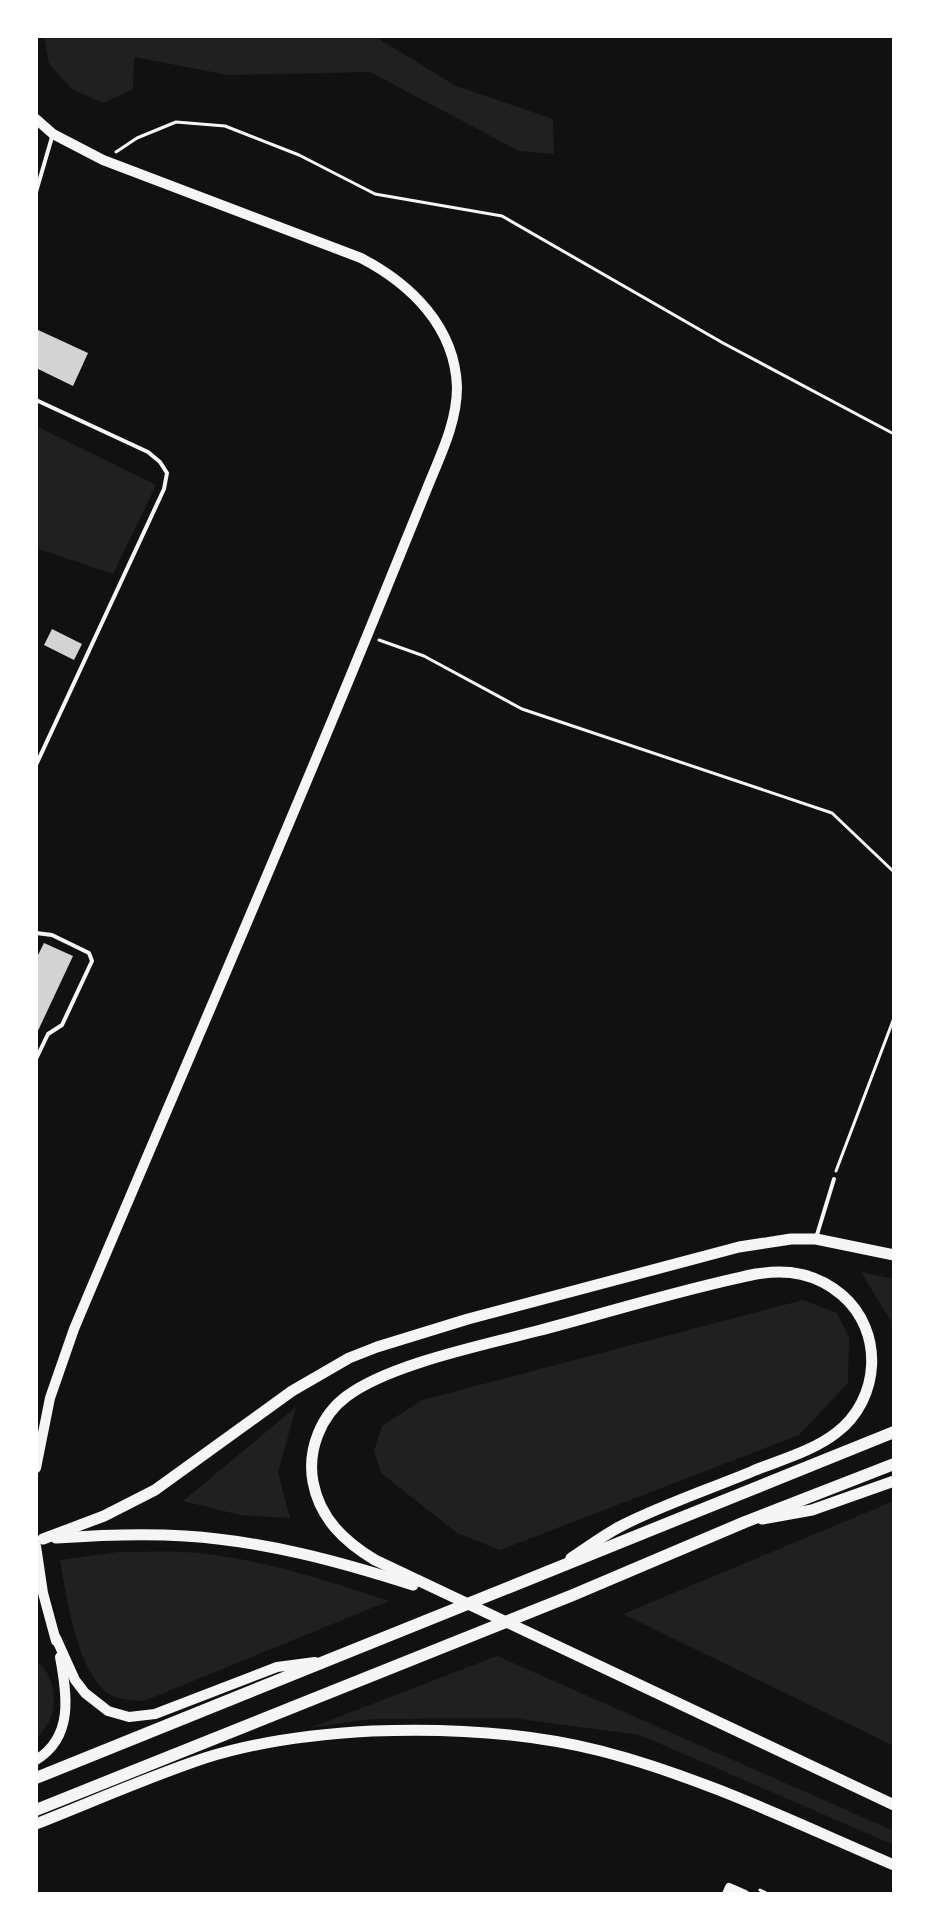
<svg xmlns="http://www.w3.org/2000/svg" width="930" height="1930" viewBox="0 0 930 1930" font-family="'IBM Plex Sans',sans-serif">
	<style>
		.green { fill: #202020 }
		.building { fill: #d3d3d3 }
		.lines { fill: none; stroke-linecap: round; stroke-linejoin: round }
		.path { stroke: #f5f5f5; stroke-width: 3 }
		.service { stroke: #f5f5f5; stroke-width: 4 }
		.minor { stroke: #f5f5f5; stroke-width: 8 }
		.tertiary { stroke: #f5f5f5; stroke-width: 10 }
		.secondary { stroke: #f5f5f5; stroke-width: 11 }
		.trunk { stroke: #f5f5f5; stroke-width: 12 }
	</style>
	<rect width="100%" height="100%" fill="#111"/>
	<g class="green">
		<path d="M44 36H374L456 86 553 119 554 154 519 151 370 72 228 75 134 57 133 89 103 103 72 89 49 64Z"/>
		<path d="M36 426 156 485 113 574 36 548Z"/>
		<path d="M861 1272 894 1279V1326Z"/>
		<path d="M803 1300 837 1313 849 1338 848 1383 799 1435 500 1550 457 1533 381 1473 374 1451 382 1426 422 1400Z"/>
		<path d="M296 1407 278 1473 290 1518 240 1515 183 1501Z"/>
		<path d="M894 1501V1746L623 1614Z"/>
		<path d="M118 1552C141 1552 164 1551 186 1552 255 1557 323 1579 389 1601L144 1701C135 1700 121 1700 113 1696 78 1679 66 1595 60 1560Z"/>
		<path d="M497 1656 894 1831V1845L640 1735 512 1718 370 1719 310 1728Z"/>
		<path d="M36 1661C50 1669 56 1693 53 1710 51 1721 43 1731 36 1739Z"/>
	</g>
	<g class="building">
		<path d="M36 329 88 353 73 386 36 368Z"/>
		<path d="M52 629 82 644 74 660 44 645Z"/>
		<path d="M44 943 73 956 36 1035V959Z"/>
	</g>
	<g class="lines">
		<g class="path">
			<path d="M116 152 137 138 176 122 225 126 299 155 375 194 502 216 723 343 894 434"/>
			<path d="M379 640 424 656 522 709 832 813 894 872"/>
			<path d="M836 1171 894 1018"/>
			<path d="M760 1890 768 1894"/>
		</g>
		<g class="service">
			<path d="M36 192 52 137"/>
			<path d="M36 400 148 452 160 462 167 473 164 489 36 765"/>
			<path d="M36 933 52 935 89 953 92 961 62 1025 48 1034 36 1059"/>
			<path d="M816 1238 834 1179"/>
		</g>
		<path class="minor" d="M726 1894 729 1887 745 1894"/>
		<g class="tertiary">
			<path d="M36 119 53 134 103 160 361 258C411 284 455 327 457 387 457 424 439 458 426 491 410 530 394 570 378 609 280 850 175 1089 74 1329L50 1398 36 1468"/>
			<path d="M36 1546 43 1593 56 1641"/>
			<path d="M56 1638 75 1680 85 1693 108 1711 129 1717 155 1714 277 1667 315 1662"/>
			<path d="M36 1760C74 1737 67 1694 60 1657"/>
		</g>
		<g class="secondary">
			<path d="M762 1519 812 1510 894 1481"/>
			<path d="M56 1538C99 1535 142 1533 185 1536 264 1541 338 1561 413 1585"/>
			<path d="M43 1539 104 1516 155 1490 292 1391 349 1358 377 1347 468 1319 739 1247 791 1239H816L894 1255"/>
			<path d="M571 1558C588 1547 605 1534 623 1525 665 1504 710 1489 753 1471 780 1460 813 1451 836 1433 881 1399 884 1331 842 1295 816 1273 788 1269 756 1274 682 1289 610 1312 537 1331 484 1345 390 1364 347 1396 321 1415 307 1450 313 1482 320 1519 345 1542 375 1560L894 1805"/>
			<path d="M36 1824C92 1802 148 1777 205 1758 258 1741 317 1734 372 1731 449 1728 526 1732 601 1751 702 1777 798 1824 894 1865"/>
		</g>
		<g class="trunk">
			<path d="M36 1778 894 1432"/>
			<path d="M36 1810 573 1595 745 1522 894 1464"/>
		</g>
	</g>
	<rect width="930" height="1930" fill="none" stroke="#ffffff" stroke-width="76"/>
</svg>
